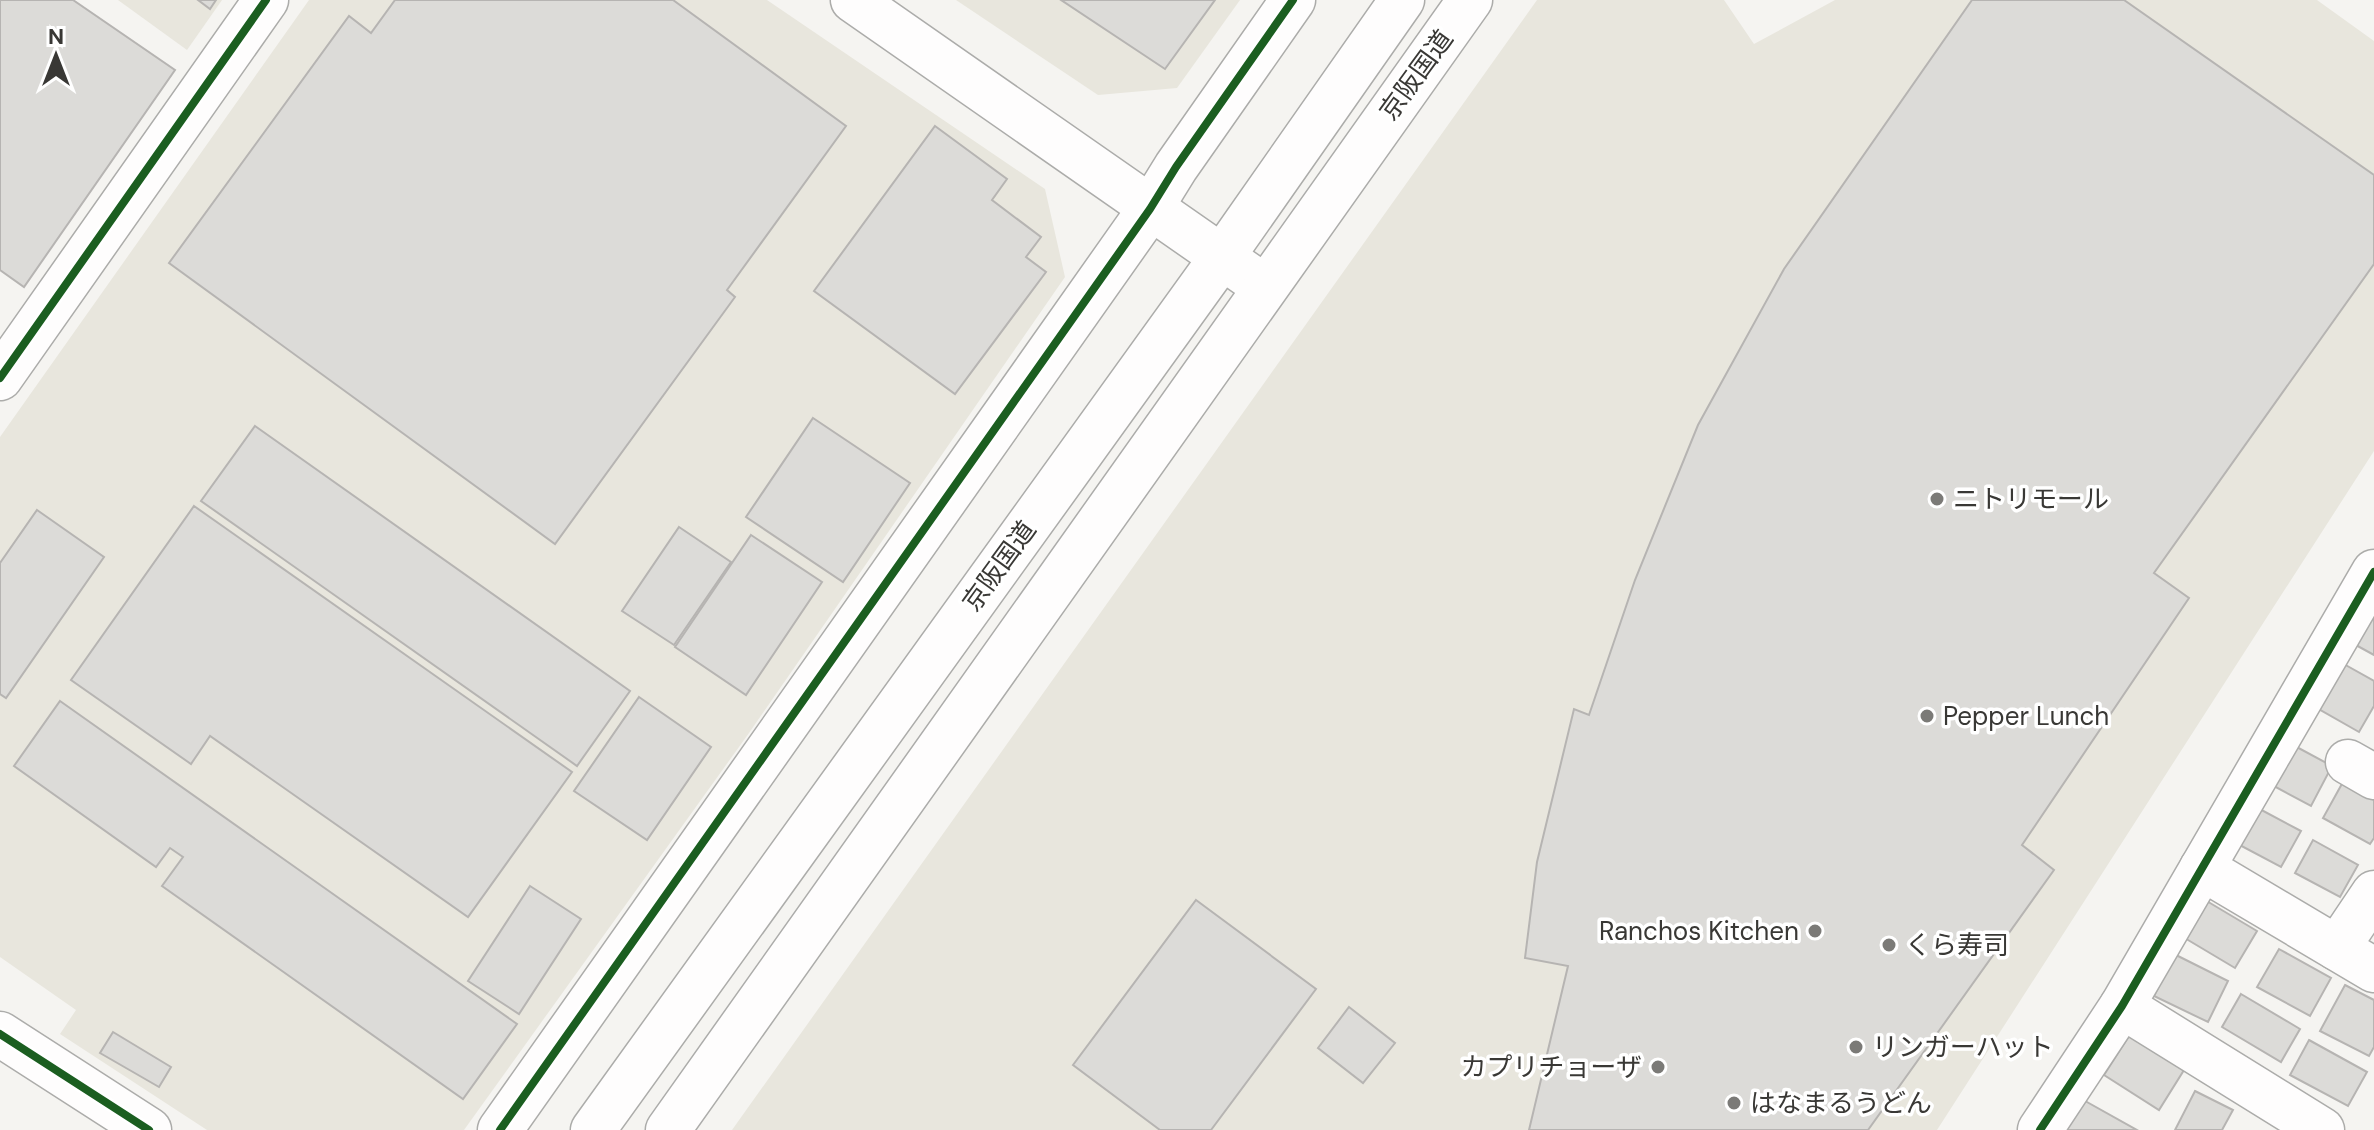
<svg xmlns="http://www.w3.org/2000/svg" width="2374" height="1130" viewBox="0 0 2374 1130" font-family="'DM Sans','Noto Sans JP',sans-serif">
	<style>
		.built { fill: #e8e6dd }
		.building { fill: #dcdbd8; stroke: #b6b4b2; stroke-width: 2 }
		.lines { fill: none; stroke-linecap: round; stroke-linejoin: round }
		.minor-casing { stroke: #acacaa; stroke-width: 47 }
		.highway-casing { stroke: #acacaa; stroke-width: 47 }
		.minor { stroke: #fefdfd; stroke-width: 44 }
		.highway { stroke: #fefdfd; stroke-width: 44 }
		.cycleway-casing { stroke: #fff; stroke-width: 13 }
		.cycleway { stroke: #1b5e20; stroke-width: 8 }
		.poi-dot { fill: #7b7a77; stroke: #fff; stroke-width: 3 }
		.labels { text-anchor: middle; stroke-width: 7; stroke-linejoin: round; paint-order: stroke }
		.street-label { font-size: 26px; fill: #393835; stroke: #fff }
		.poi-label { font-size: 26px; fill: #393835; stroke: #fff; text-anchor: start }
	</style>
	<rect width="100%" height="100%" fill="#f5f4f1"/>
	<g class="built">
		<path d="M118 0H222L187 50Z"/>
		<path d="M309 0H767L1045 189 1065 277 749 733 464 1130H207L60 1034 76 1010 0 957V437Z"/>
		<path d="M956 0H1240L1177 88 1098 95Z"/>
		<path d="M1537 0H1724L1754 44 1835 0H2317L2374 41V451L1937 1130H732Z"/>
	</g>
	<g class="building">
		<path d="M0 0H73L175 70 24 287 0 270Z"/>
		<path d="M198 0H216L210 9Z"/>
		<path d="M395 0H673L846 126 727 290 735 297 555 544 169 263 349 16 371 33Z"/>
		<path d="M1061 0H1215L1165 69Z"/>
		<path d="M1972 0H2124L2374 175V264L2154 573 2189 598 2022 845 2054 870 1868 1130H1529L1568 966 1525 958 1537 862 1574 709 1589 715 1635 580 1698 425 1784 269Z"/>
		<path d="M935 126 1007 179 992 200 1041 237 1026 257 1046 272 955 394 814 291Z"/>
		<path d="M813 418 910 483 843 582 746 517Z"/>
		<path d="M255 426 630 691 577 766 201 501Z"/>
		<path d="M194 506 572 772 468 917 210 736 191 764 71 680Z"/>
		<path d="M37 510 104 557 6 698 0 694V563Z"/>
		<path d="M679 527 731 562 674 645 622 611Z"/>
		<path d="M751 535 822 582 746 695 675 647Z"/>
		<path d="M2374 609V655L2354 644Z"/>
		<path d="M2342 663 2374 681V706L2359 732 2317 708Z"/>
		<path d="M639 697 711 747 647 840 574 791Z"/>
		<path d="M60 701 517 1024 463 1099 162 886 183 857 170 848 156 867 14 766Z"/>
		<path d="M2293 745 2332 766 2311 806 2272 785Z"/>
		<path d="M2343 782 2374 800V838L2370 844 2323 818Z"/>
		<path d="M2254 806 2301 831 2281 867 2234 842Z"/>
		<path d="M2313 840 2358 865 2340 897 2295 873Z"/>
		<path d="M530 886 581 919 519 1014 468 981Z"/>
		<path d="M1196 900 1316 989 1211 1130H1160L1073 1065Z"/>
		<path d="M2205 900 2257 931 2235 968 2183 937Z"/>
		<path d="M2279 949 2331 978 2310 1016 2257 987Z"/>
		<path d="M2174 954 2228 981 2208 1022 2154 996Z"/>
		<path d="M2345 985 2374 1000V1047L2369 1056 2320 1031Z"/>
		<path d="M2241 994 2300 1029 2281 1062 2222 1027Z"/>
		<path d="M1349 1007 1395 1043 1363 1083 1318 1048Z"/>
		<path d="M113 1032 171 1067 159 1087 100 1053Z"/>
		<path d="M2129 1036 2184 1070 2159 1110 2104 1075Z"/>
		<path d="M2309 1040 2367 1072 2348 1106 2290 1075Z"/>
		<path d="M2195 1091 2233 1110 2222 1130H2175Z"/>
		<path d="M2078 1097 2137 1130H2059Z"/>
	</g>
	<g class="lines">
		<defs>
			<g id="minor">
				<path d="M853 0 1265 287"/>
				<path d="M0 378 266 0"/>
				<path d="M2348 762 2374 777"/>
				<path d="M2202 868 2374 970"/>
				<path d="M2337 948 2374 893"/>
				<path d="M2122 1006 2322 1130"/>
				<path d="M0 1034 149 1130"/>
				<path d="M500 1130 1150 209 1176 167 1293 0"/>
				<path d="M2040 1130 2122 1006 2374 572"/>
			</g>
			<g id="highway">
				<path d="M593 1130 1222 257 1402 0"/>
				<path d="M668 1130 1470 0"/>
			</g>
		</defs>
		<use href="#minor" class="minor-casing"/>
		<use href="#highway" class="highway-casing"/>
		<use href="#minor" class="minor"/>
		<use href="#highway" class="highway"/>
		<defs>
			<g id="cycleway">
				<path d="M0 378 266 0"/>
				<path d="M0 1034 149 1130"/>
				<path d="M500 1130 1150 209 1176 167 1293 0"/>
				<path d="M2040 1130 2122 1006 2374 572"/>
			</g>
		</defs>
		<use href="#cycleway" class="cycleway-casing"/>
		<use href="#cycleway" class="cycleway"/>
	</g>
	<g class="poi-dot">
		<circle cx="1937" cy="499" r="8"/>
		<circle cx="1927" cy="716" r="8"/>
		<circle cx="1815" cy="931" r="8"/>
		<circle cx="1889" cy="945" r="8"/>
		<circle cx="1856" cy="1047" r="8"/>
		<circle cx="1658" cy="1067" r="8"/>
		<circle cx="1734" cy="1103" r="8"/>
	</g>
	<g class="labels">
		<g class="street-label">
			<text transform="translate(1416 75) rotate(-54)" y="9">京阪国道</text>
			<text transform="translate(999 566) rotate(-54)" y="9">京阪国道</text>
		</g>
		<g class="poi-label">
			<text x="1953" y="508">ニトリモール</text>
			<text x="1943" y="725">Pepper Lunch</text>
			<text x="1799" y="940" text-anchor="end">Ranchos Kitchen</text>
			<text x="1905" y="954">くら寿司</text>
			<text x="1872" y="1056">リンガーハット</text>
			<text x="1642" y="1076" text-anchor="end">カプリチョーザ</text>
			<text x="1750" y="1112">はなまるうどん</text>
		</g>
	</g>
	<g transform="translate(56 56)" stroke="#ffffff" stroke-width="6" paint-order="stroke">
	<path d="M0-6L14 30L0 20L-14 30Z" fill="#393835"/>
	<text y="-12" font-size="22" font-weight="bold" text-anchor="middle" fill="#393835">N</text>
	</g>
</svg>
